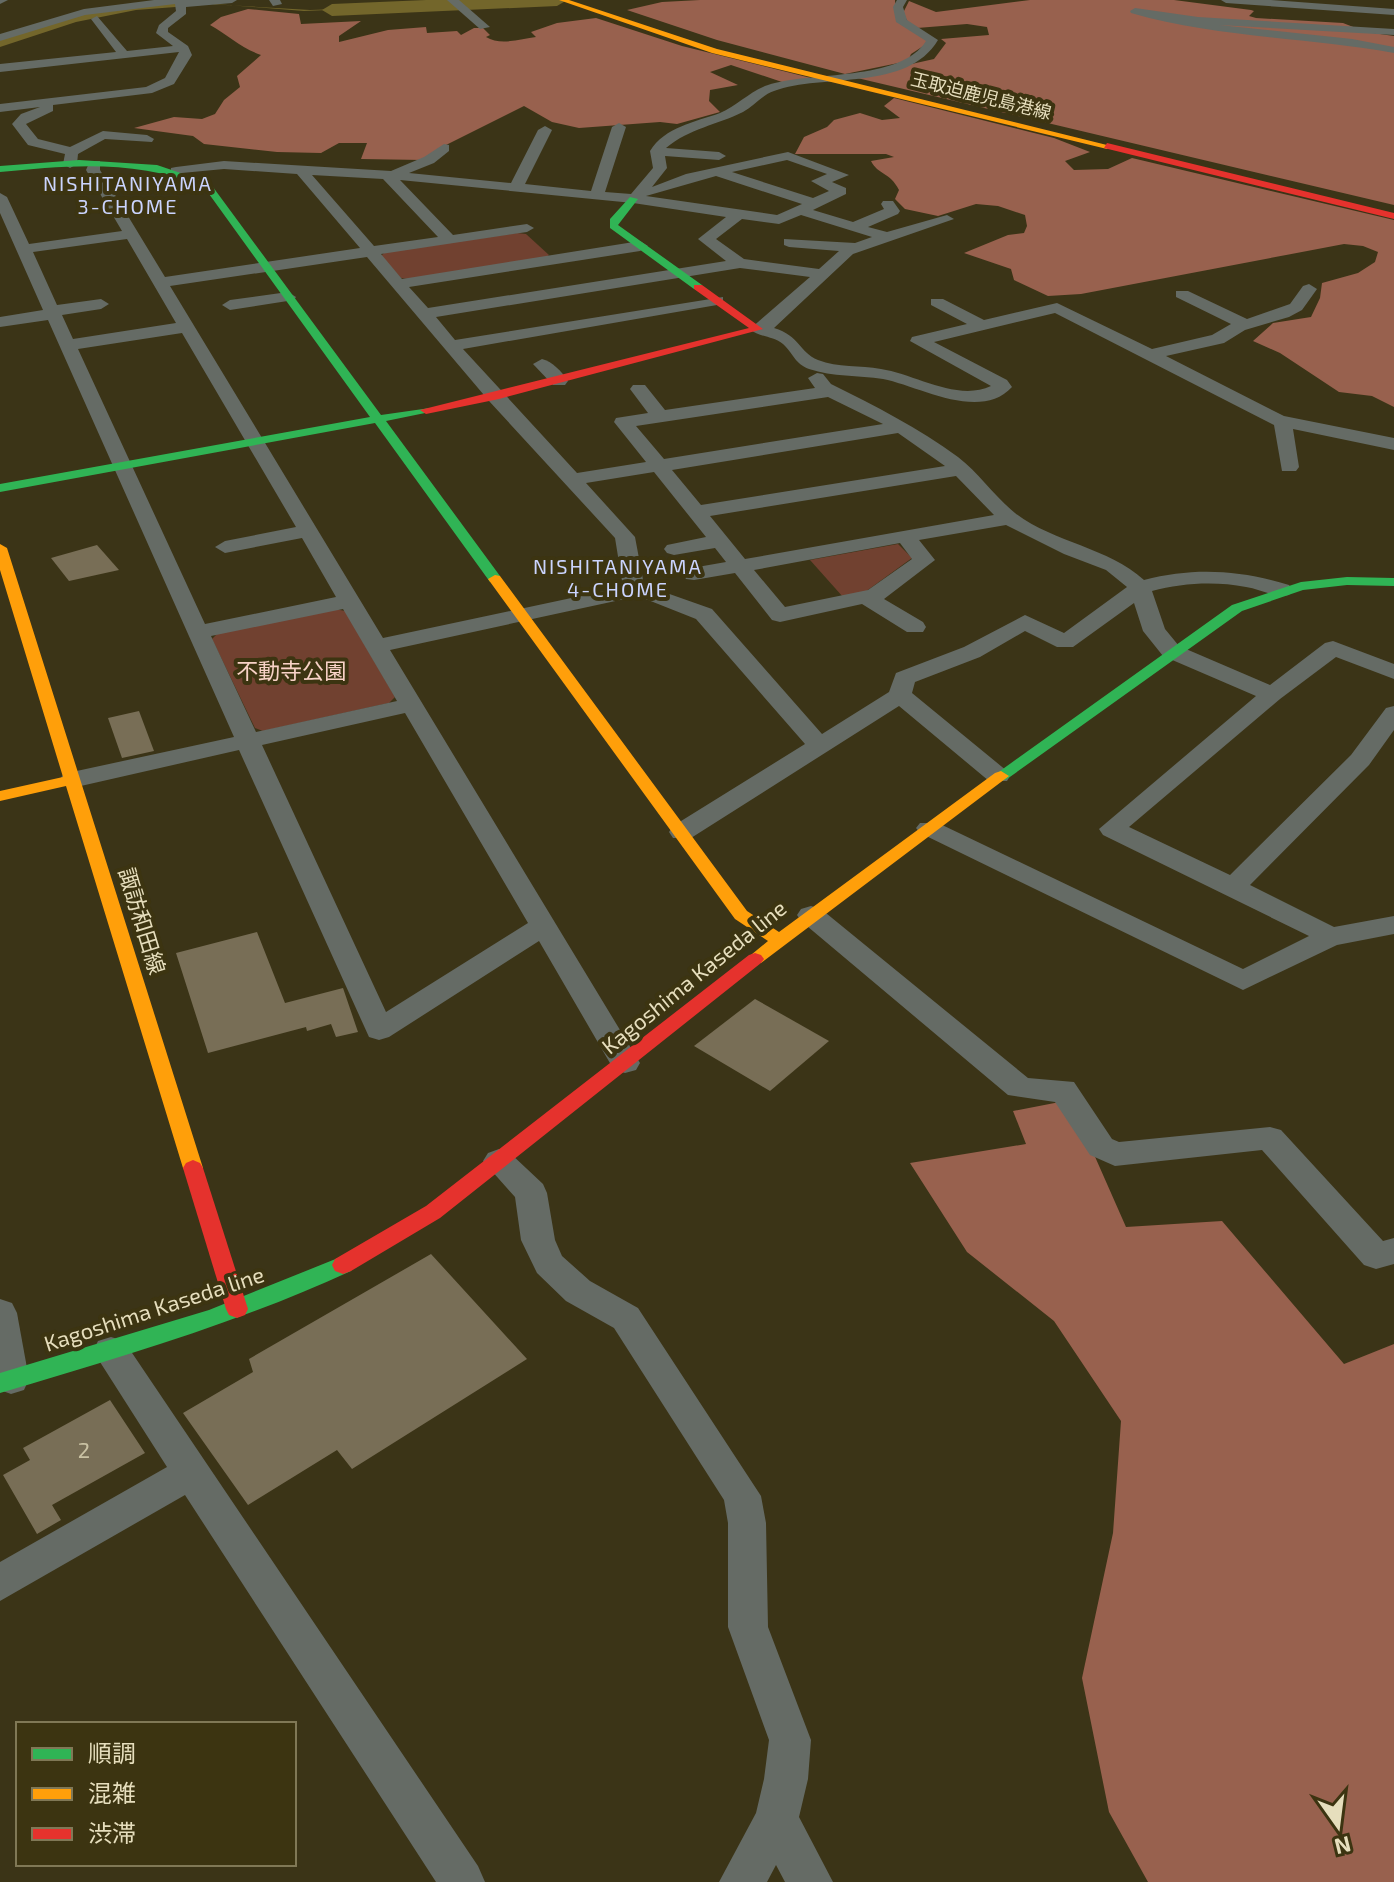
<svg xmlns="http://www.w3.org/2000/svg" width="1394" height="1882" viewBox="0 0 1394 1882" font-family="'Exo 2','Noto Sans JP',sans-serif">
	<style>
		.green { fill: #714130 }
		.forest { fill: #98614e }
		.water { fill: #73662b }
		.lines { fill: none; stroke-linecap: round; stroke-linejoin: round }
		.river { fill: #73662b; fill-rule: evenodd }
		.building { fill: #786e56 }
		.street { fill: #656b65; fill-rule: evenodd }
		.fast { fill: #30b455; fill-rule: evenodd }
		.slow { fill: #ff9f0a; fill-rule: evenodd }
		.jam { fill: #e5322d; fill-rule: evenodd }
		.labels { text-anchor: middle; stroke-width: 8; stroke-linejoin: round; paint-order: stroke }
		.far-street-label { font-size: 18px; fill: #e6debd; stroke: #3c3411 }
		.far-neighbourhood-label { font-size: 20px; letter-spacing: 2px; fill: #cbd4fe; stroke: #3c3411 }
		.park-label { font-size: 22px; fill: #f8d2c7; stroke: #3c3411 }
		.street-label { font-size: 22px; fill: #e6debd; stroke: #3c3411 }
		.near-number-label { font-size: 22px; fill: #cac2a3 }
	</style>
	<rect width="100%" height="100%" fill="#3b3417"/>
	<g class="green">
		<path d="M517 233 526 234 549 255 545 258 408 279 401 278 381 256 385 252Z"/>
		<path d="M898 544 912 558 865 592 843 597 810 560Z"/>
		<path d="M335 609 345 611 395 697 389 703 263 731 255 728 212 639 218 633Z"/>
	</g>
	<g class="forest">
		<path d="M700 0H895L896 16 928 39V43L911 54 908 61 845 74 717 40 627 10 662 2Z"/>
		<path d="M1030 0H1174L1251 10 1254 11 1249 16 1256 18 1343 23 1366 32 1394 36V205L853 77 934 59 946 43 941 39 989 35 987 27 967 24 917 28 909 24 903 13 909 1 936 12Z"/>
		<path d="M248 9 299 14 301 24 361 21 339 36V42L388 30 426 27 427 33 457 31 461 35 474 28H483L490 35 486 37C500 46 521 39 536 37L531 32 557 23 596 18 682 46 815 79 785 83 731 65 710 72 738 85 710 90 709 101 720 112 677 124 660 122 579 128 552 122 524 106 442 147 423 160 361 159 367 143H339L321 153 277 152 204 144 193 136 134 128 174 117 202 119 215 114 224 100 240 87 237 76 261 55C241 48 228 35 210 25L221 17Z"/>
		<path d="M894 98 1054 138 1090 152 1065 161 1074 170 1108 169 1132 158 1394 220V407L1372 396 1339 392 1280 353 1253 341 1273 323 1311 317 1320 298 1322 283 1358 273 1375 262 1378 252 1363 246 1344 244 1081 294 1048 296 1014 280 1011 269 964 253 1008 235 1024 233 1027 226 1025 215 998 206 976 204 938 216 905 209 895 199 899 190C890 172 878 175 871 161L894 157 886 154H795L804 137 827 127 834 120 860 113 882 120 900 118 884 106Z"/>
		<path d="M1070 1100 1126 1227 1222 1221 1344 1364 1394 1344V1882H1148L1109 1812 1082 1678 1113 1533 1121 1421 1054 1321 967 1252 910 1163 1026 1144 1013 1111Z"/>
	</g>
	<path class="water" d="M173 2 310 10 398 7 304 11 215 4 136 10 76 22 0 47V40L92 12Z"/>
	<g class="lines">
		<path class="river" d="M426 0H567L557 6 332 16 322 10 332 4Z"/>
	</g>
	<g class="building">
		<path d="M97 545 119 570 69 581 51 558Z"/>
		<path d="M139 711 154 751 122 758 108 718Z"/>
		<path d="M257 932 285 1003 343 988 358 1032 336 1037 331 1024 307 1031 306 1027 208 1053 176 953Z"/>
		<path d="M755 999 829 1041 770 1091 694 1046Z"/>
		<path d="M431 1254 527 1359 352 1469 337 1450 248 1505 183 1413 253 1372 249 1359Z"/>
		<path d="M110 1400 145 1453 52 1505 61 1520 37 1534 3 1475 30 1460 23 1448Z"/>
	</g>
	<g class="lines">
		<g class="street">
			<path d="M0 0H8L0 4Z"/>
			<path d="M154 0H237L232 3 186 7V14L168 28V32L188 46 192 55 174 84 152 93 53 105V111L26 124 38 139 70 147 103 131 147 135 154 139 152 142 105 139 78 154 77 164 70 168 63 164 65 154 28 145 12 124 21 114 40 107 0 112V104L146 87 165 78 179 52 0 72V64L116 52 91 19 97 16 127 51 173 46 156 33 159 25 176 11 175 4 85 15 0 41V34L84 9Z"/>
			<path d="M269 0H280L282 4 273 6Z"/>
			<path d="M447 0H459L490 27 480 29Z"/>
			<path d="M897 0H907L903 7 907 20 938 40C907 92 823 73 774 91 762 95 754 106 743 112 717 125 690 128 666 148L719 152 726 156 719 160 665 156 667 168 652 187 686 174 788 152 849 175 832 182 846 188V194L813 210 853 222 884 209 881 204 883 201H893L900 211 898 214 868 227 887 232 947 215 954 219 853 254 774 328C800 336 799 352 818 360 838 368 860 365 881 369 915 374 957 402 991 386L910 341 912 337 967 324 931 305V299H943L984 320 1057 303 1152 349 1212 335 1231 324 1176 297V291H1188L1247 319 1290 304 1303 286 1309 284 1317 289 1302 310 1289 317 1245 330 1224 343 1166 356 1284 416 1394 438V450L1293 429 1299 467 1296 471H1282L1274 425 1055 313 934 342 1007 380 1012 387C980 422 919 386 883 379 858 375 833 377 809 369 795 364 793 353 783 344 773 336 758 337 750 329L810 277 740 268 436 317 455 340 723 297V303L717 305 463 349 577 473 646 462 614 422 616 418 648 413 630 389 633 385H645L665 410 815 388 808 378 817 373 823 374 831 384C875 406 919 428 958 457 979 473 994 496 1015 513 1054 543 1108 547 1144 580 1194 567 1240 570 1289 585L1292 590 1289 595C1274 598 1260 589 1246 587 1215 581 1182 583 1152 591L1165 629 1179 646 1270 685 1325 643 1333 641 1394 664V679L1336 657 1280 699 1129 827 1230 875 1351 755 1386 708 1394 706V730L1369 765 1250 885 1334 927 1394 916V934L1337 945 1243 990 920 833 916 828 920 823H938L1243 969 1309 936 1103 835 1099 829 1256 696 1163 656 1143 631 1134 603 1073 647H1057L1025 631 980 657 915 682 912 693 1007 771 1010 776 1007 781H989L899 706 691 838H673L669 832 673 826 805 744 696 619 643 598 634 597 390 650 640 1063 636 1070 625 1073 614 1070 539 941 389 1037 379 1040 369 1037 239 750 72 788 63 785 59 780 63 775 72 772 234 737 48 320 0 327V317L43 310 0 213V193L7 197 29 244 122 231 86 170 90 161H100V170L165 277 360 248 297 174 224 169 171 174V168L176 167 224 161 391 171 424 157 444 144 449 145V151L434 163 409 173 511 183 538 130 545 126 552 130 525 184 591 191 612 127 619 123 626 127 605 192 631 194 653 168 650 151C665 127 695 122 720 113 737 106 750 91 768 85 809 71 901 82 926 41L896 22 893 7ZM787 160 827 174 811 181 829 191 813 198 732 172ZM312 175 383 179 438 237 374 246ZM716 176 802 204 777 215 646 196ZM400 180 633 203 726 217 698 239 726 261 428 308 409 287 640 251 648 246 640 241 402 279 381 254 527 232 534 228 527 224 453 235ZM801 215 872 237 855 243 784 239V245L789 247 839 251 819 269 744 259 716 239 742 219 779 224ZM127 239 176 323 73 339 62 315 101 309 109 304 101 299 57 305 33 252ZM367 257 489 401 615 538 623 587 383 638 170 286ZM182 333 296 527 225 541 215 547 225 553 302 538 336 597 205 624 78 349ZM828 397 883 424 664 459 636 426ZM898 433 945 466 701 505 672 470ZM654 472 706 537 667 545 664 549 667 553 674 555 715 548 726 562 686 569 683 574 686 579 694 580 735 573 772 620 780 622 862 604 907 632H923L926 627 923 622 884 599 935 560 919 540 1006 525 1064 554 1106 570 1127 587 1064 633 1025 615 964 647 896 673 889 692 822 734 712 609 644 585 635 537 586 483ZM956 476 994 515 745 559 710 516ZM900 543 912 559 868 590 785 607 754 570ZM343 609 397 701 256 732 211 636ZM405 713 528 923 386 1012 262 745Z"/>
			<path d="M1221 0H1271L1394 9V15L1226 3Z"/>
			<path d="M1135 8 1198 17 1394 29V35L1219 25 1352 39 1394 47V53C1307 37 1217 38 1131 13L1130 11Z"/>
			<path d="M288 292 296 297 294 300 230 310 222 305 230 300Z"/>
			<path d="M542 359C552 361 562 372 568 381L565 385H553L533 364Z"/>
			<path d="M811 906 821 909 1028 1078 1074 1082 1112 1139 1119 1142 1270 1127 1281 1130 1383 1241 1394 1238V1264L1376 1269 1364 1265 1262 1150 1115 1166 1090 1155 1055 1102 1008 1095 801 921 797 915 801 909Z"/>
			<path d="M499 1149 510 1153 543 1184 547 1193 555 1240 562 1256 590 1281 638 1308 761 1496 766 1523 768 1627 811 1740 808 1779 799 1817 833 1882H785L776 1865 767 1882H719L756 1813 764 1779 769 1740 728 1627V1523L724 1500 614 1328 566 1301 537 1273 521 1240 515 1197 483 1161 488 1153Z"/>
			<path d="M0 1299 12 1303 17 1313 29 1379 24 1390 11 1394 0 1390Z"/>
			<path d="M111 1337 124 1341 478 1866 485 1882H436L185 1495 0 1601V1562L167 1467 93 1351 98 1341Z"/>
		</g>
		<g class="fast">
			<path d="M79 160 157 165 210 183 381 415 430 408V412L386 421 500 576V582H490L375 423 0 492V484L370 417 204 187C137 159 70 165 0 172V166Z"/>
			<path d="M630 197 638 199 618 225 702 285V289H694L610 228V219Z"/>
			<path d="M1347 577 1394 578V586L1347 585 1303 590 1242 611 1007 779 1001 781 993 776 1232 605 1301 582Z"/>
			<path d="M343 1256 351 1259 354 1265 351 1271C238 1323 119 1358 0 1393V1373L209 1310Z"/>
		</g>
		<g class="slow">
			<path d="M559 0H569L717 49 1111 146 1107 149 712 53Z"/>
			<path d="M0 544 7 548 203 1168 200 1173H186L183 1168 66 786 0 801V791L63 777 0 570Z"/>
			<path d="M495 575 500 576 747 911 779 932 995 773 1001 771 1009 776 761 963H749L746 959 768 941 735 919 488 579Z"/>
		</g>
		<g class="jam">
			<path d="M1107 143 1394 213V219L1104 148Z"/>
			<path d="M694 285H702L763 329 499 399 426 414 420 410 749 328 694 289Z"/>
			<path d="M755 953 761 955 764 959 761 963 440 1218 351 1271 343 1274 335 1271 332 1265 335 1259 426 1206 749 955Z"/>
			<path d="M193 1160 200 1163 203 1168 248 1309 245 1315 237 1318 229 1315 226 1309 183 1168 186 1163Z"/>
		</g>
	</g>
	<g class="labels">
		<g class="far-street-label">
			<text transform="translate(981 96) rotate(14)" y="6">玉取迫鹿児島港線</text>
		</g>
		<g class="far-neighbourhood-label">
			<text x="128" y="191">NISHITANIYAMA<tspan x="128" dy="23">3-CHOME</tspan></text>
			<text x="618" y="574">NISHITANIYAMA<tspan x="618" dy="23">4-CHOME</tspan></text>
		</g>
		<g class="park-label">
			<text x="291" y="679">不動寺公園</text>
		</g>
		<g class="street-label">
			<text transform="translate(142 921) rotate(73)" y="8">諏訪和田線</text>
			<text transform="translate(694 977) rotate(-39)" y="8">Kagoshima Kaseda line</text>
			<text transform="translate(154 1309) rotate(-18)" y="8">Kagoshima Kaseda line</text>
		</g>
		<g class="near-number-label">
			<text x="84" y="1458">2</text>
		</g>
	</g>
	<rect x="16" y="1722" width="280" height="144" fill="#3c3411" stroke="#807856" stroke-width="2"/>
	<rect x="32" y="1748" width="40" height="12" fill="#30b455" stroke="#807856" stroke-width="2"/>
	<text x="88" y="1762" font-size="24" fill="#e6debd">順調</text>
	<rect x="32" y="1788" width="40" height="12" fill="#ff9f0a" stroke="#807856" stroke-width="2"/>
	<text x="88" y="1802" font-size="24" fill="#e6debd">混雑</text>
	<rect x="32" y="1828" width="40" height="12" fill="#e5322d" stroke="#807856" stroke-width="2"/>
	<text x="88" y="1842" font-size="24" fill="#e6debd">渋滞</text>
	<g transform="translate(1338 1826) rotate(166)" stroke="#3c3411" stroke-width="6" paint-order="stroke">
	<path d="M0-6L14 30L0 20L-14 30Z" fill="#e6debd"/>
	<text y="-12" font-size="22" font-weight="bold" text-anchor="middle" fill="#e6debd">N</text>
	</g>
</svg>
